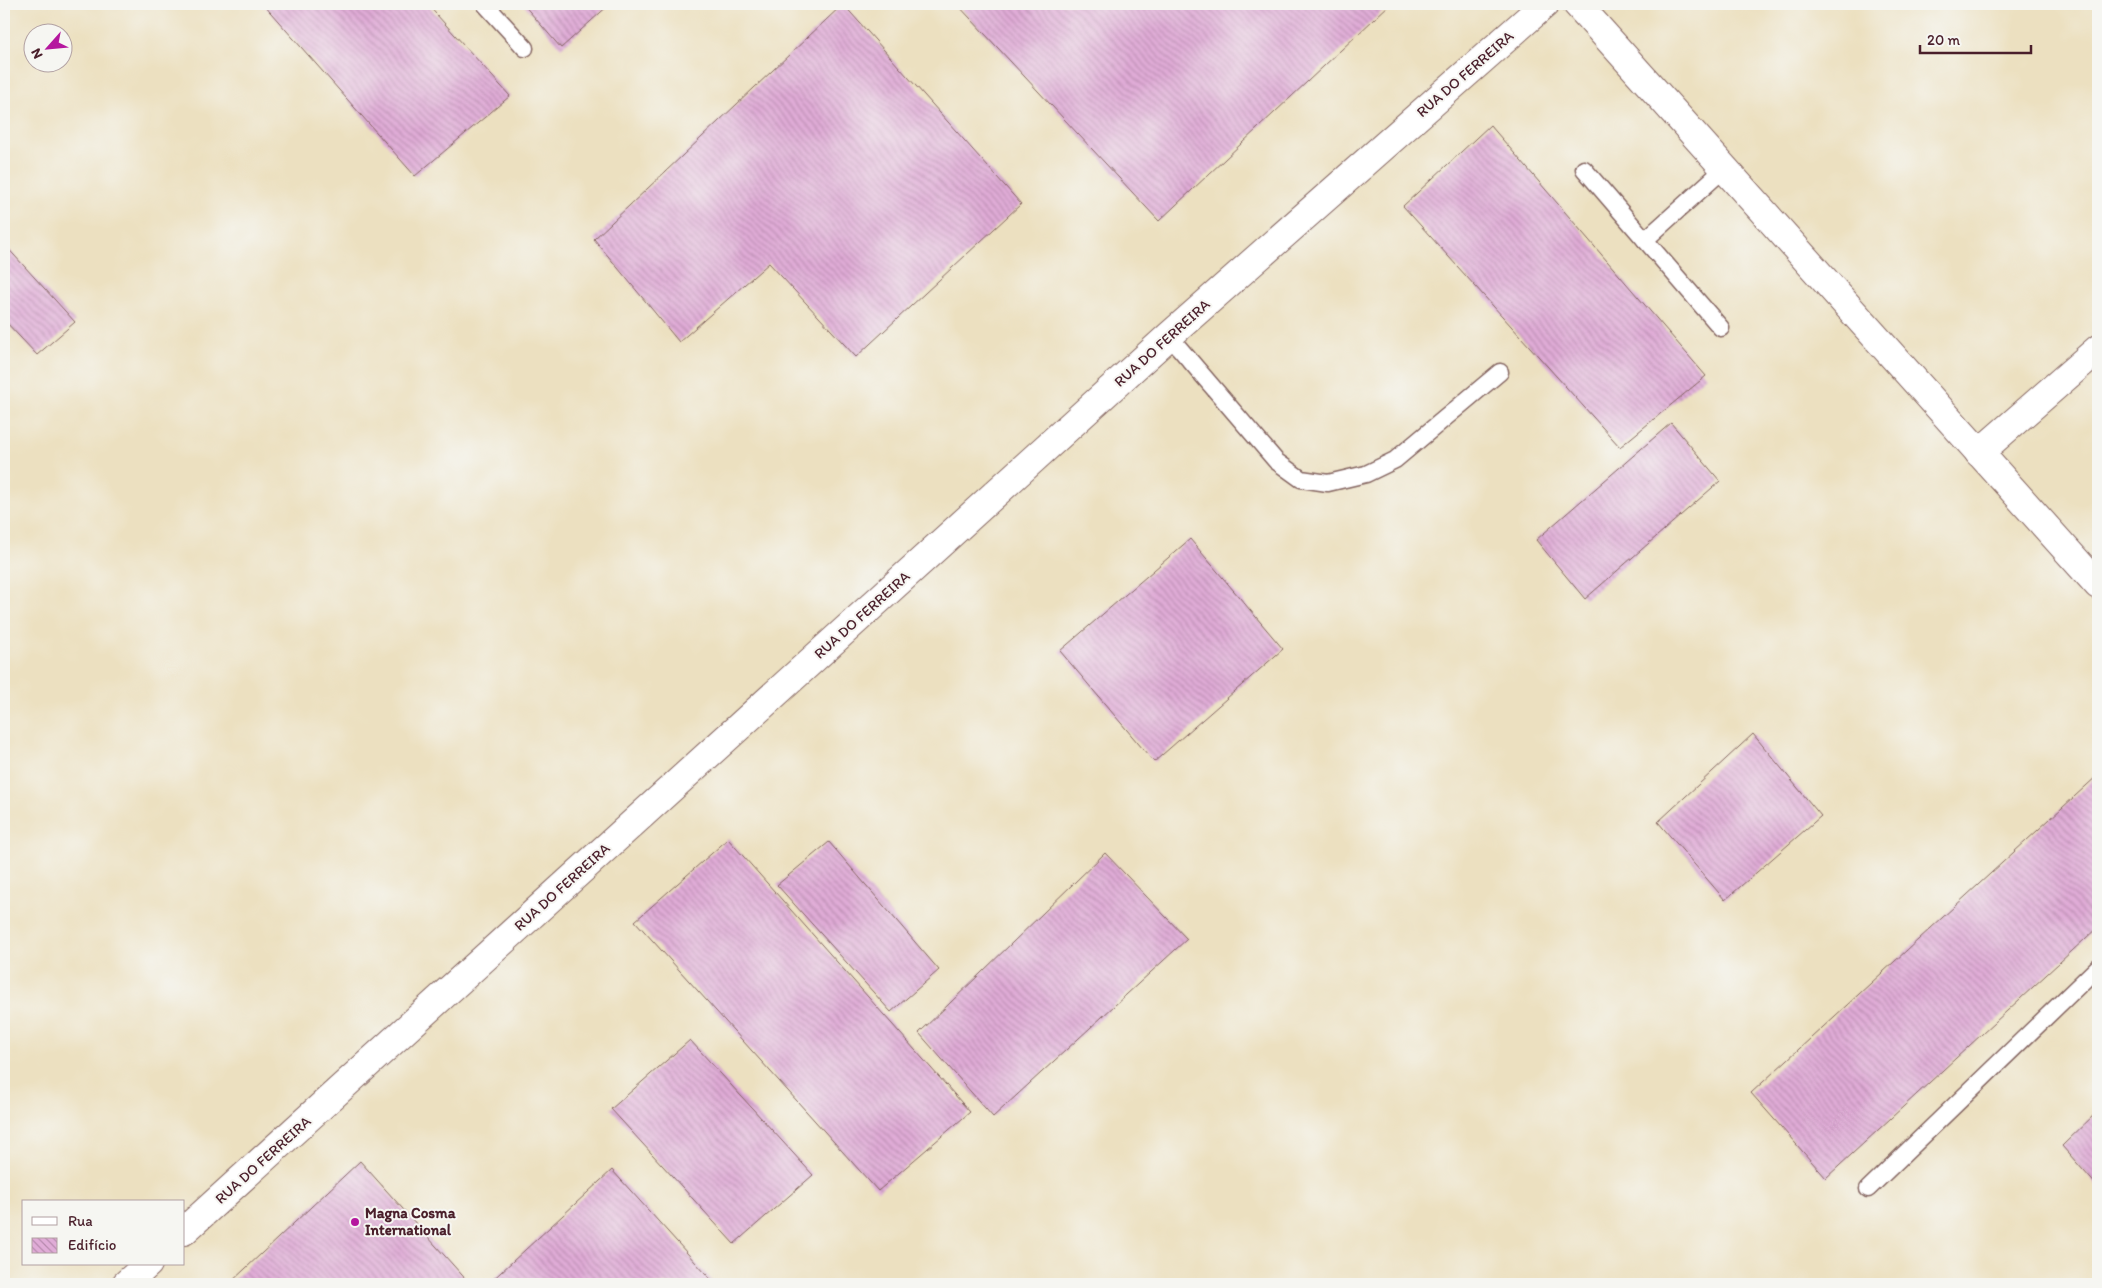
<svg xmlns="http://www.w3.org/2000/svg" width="2102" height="1288" viewBox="0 0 2102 1288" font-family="Itim,sans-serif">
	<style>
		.building { fill: url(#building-back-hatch) }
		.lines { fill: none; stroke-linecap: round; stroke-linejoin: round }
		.service-casing { stroke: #83635f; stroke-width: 19 }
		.minor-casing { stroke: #83635f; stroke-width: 30 }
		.service { stroke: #fff; stroke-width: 16 }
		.minor { stroke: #fff; stroke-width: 28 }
		.poi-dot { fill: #b5179e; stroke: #f6f6f2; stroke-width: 2 }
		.labels { text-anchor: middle; stroke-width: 4; stroke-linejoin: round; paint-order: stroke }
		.street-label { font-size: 15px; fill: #4a1f2b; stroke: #f6f6f2 }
		.poi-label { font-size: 15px; font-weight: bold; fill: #4a1f2b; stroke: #f6f6f2; text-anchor: start }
	</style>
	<defs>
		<pattern id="building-back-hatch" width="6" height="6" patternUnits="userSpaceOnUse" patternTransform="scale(1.25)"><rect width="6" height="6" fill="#e0acd7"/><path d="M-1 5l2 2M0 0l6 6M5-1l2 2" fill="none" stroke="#b88baf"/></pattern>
	</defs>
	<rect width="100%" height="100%" fill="#f6f6f2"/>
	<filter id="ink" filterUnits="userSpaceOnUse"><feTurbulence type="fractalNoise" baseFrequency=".02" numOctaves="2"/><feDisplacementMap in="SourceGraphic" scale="10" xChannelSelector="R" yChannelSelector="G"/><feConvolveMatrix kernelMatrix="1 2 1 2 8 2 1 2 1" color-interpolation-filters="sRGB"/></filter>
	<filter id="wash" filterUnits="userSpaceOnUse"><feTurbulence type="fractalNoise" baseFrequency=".0096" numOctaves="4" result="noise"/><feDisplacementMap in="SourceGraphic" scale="20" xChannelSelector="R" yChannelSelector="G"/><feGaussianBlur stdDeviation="1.12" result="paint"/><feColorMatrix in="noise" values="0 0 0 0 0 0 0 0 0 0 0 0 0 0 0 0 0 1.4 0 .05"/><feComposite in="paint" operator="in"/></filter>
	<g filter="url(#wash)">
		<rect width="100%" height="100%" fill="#ece0c0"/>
		<g id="blocks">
			<g class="building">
				<path d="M263 4H427L510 96 415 176Z"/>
				<path d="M523 4H610L561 48Z"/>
				<path d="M843 4 1021 204 856 357 769 263 679 342 594 239Z"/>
				<path d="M957 4H1390L1159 221Z"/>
				<path d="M1490 125 1706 376 1620 447 1403 206Z"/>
				<path d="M4 244 75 322 37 355 4 320Z"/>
				<path d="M1671 423 1720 481 1585 599 1536 540Z"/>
				<path d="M1190 539 1283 649 1154 762 1060 651Z"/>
				<path d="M1753 734 1821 816 1725 900 1658 822Z"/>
				<path d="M2098 775V927L1826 1178 1751 1093Z"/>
				<path d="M728 839 970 1112 878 1191 635 921Z"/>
				<path d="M829 842 939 970 891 1012 777 885Z"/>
				<path d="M1105 853 1187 939 993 1117 919 1033Z"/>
				<path d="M690 1040 813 1175 734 1244 611 1109Z"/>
				<path d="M2098 1111V1187L2062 1146Z"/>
				<path d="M360 1161 470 1284H229Z"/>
				<path d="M612 1170 715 1284H488Z"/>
			</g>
		</g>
	</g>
	<g filter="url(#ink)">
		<use href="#blocks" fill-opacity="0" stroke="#83635f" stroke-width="1"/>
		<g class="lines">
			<defs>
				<g id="service">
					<path d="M485 4 525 48"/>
					<path d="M1584 169 1721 328"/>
					<path d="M1645 240 1725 168"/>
					<path d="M1169 336 1276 461 1301 479 1328 483 1366 474 1395 460 1500 372"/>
					<path d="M1868 1189 2098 967"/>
				</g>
				<g id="minor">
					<path d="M1577 4 2098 585"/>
					<path d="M1979 453 2098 349"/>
					<path d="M184 1231 1169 336 1545 4"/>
					<path d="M126 1284 148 1264"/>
				</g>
			</defs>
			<use href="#service" class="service-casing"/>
			<use href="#minor" class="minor-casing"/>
			<use href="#service" class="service"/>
			<use href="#minor" class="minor"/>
		</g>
	</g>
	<circle class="poi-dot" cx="355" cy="1222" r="5"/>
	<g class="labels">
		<g class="street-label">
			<text transform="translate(1465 74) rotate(-41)" y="5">RUA DO FERREIRA</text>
			<text transform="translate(1162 343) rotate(-42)" y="5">RUA DO FERREIRA</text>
			<text transform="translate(862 615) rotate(-42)" y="5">RUA DO FERREIRA</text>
			<text transform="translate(562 887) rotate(-42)" y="5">RUA DO FERREIRA</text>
			<text transform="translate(263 1160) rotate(-42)" y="5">RUA DO FERREIRA</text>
		</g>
		<g class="poi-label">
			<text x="365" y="1218">Magna Cosma<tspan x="365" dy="17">International</tspan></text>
		</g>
	</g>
	<rect width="2102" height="1288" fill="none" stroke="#f6f6f2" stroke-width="20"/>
	<rect x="22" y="1200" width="162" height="65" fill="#f6f6f2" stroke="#b1a0a2"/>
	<rect x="32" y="1217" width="25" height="8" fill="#ffffff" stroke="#b1a0a2"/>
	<text x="68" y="1226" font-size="15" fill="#4a1f2b">Rua</text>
	<rect x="32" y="1238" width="25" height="15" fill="url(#building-back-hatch)" stroke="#b1a0a2"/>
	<text x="68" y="1250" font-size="15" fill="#4a1f2b">Edifício</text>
	<g transform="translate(48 48) rotate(243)"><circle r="24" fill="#f6f6f2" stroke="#b1a0a2"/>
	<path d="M0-4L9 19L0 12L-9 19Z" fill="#b5179e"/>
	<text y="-8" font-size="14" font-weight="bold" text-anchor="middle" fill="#4a1f2b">N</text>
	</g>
	<path d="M1920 45v8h111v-8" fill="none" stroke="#4a1f2b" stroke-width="2.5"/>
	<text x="1927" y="45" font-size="15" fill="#4a1f2b" stroke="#f6f6f2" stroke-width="4" paint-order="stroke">20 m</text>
</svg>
